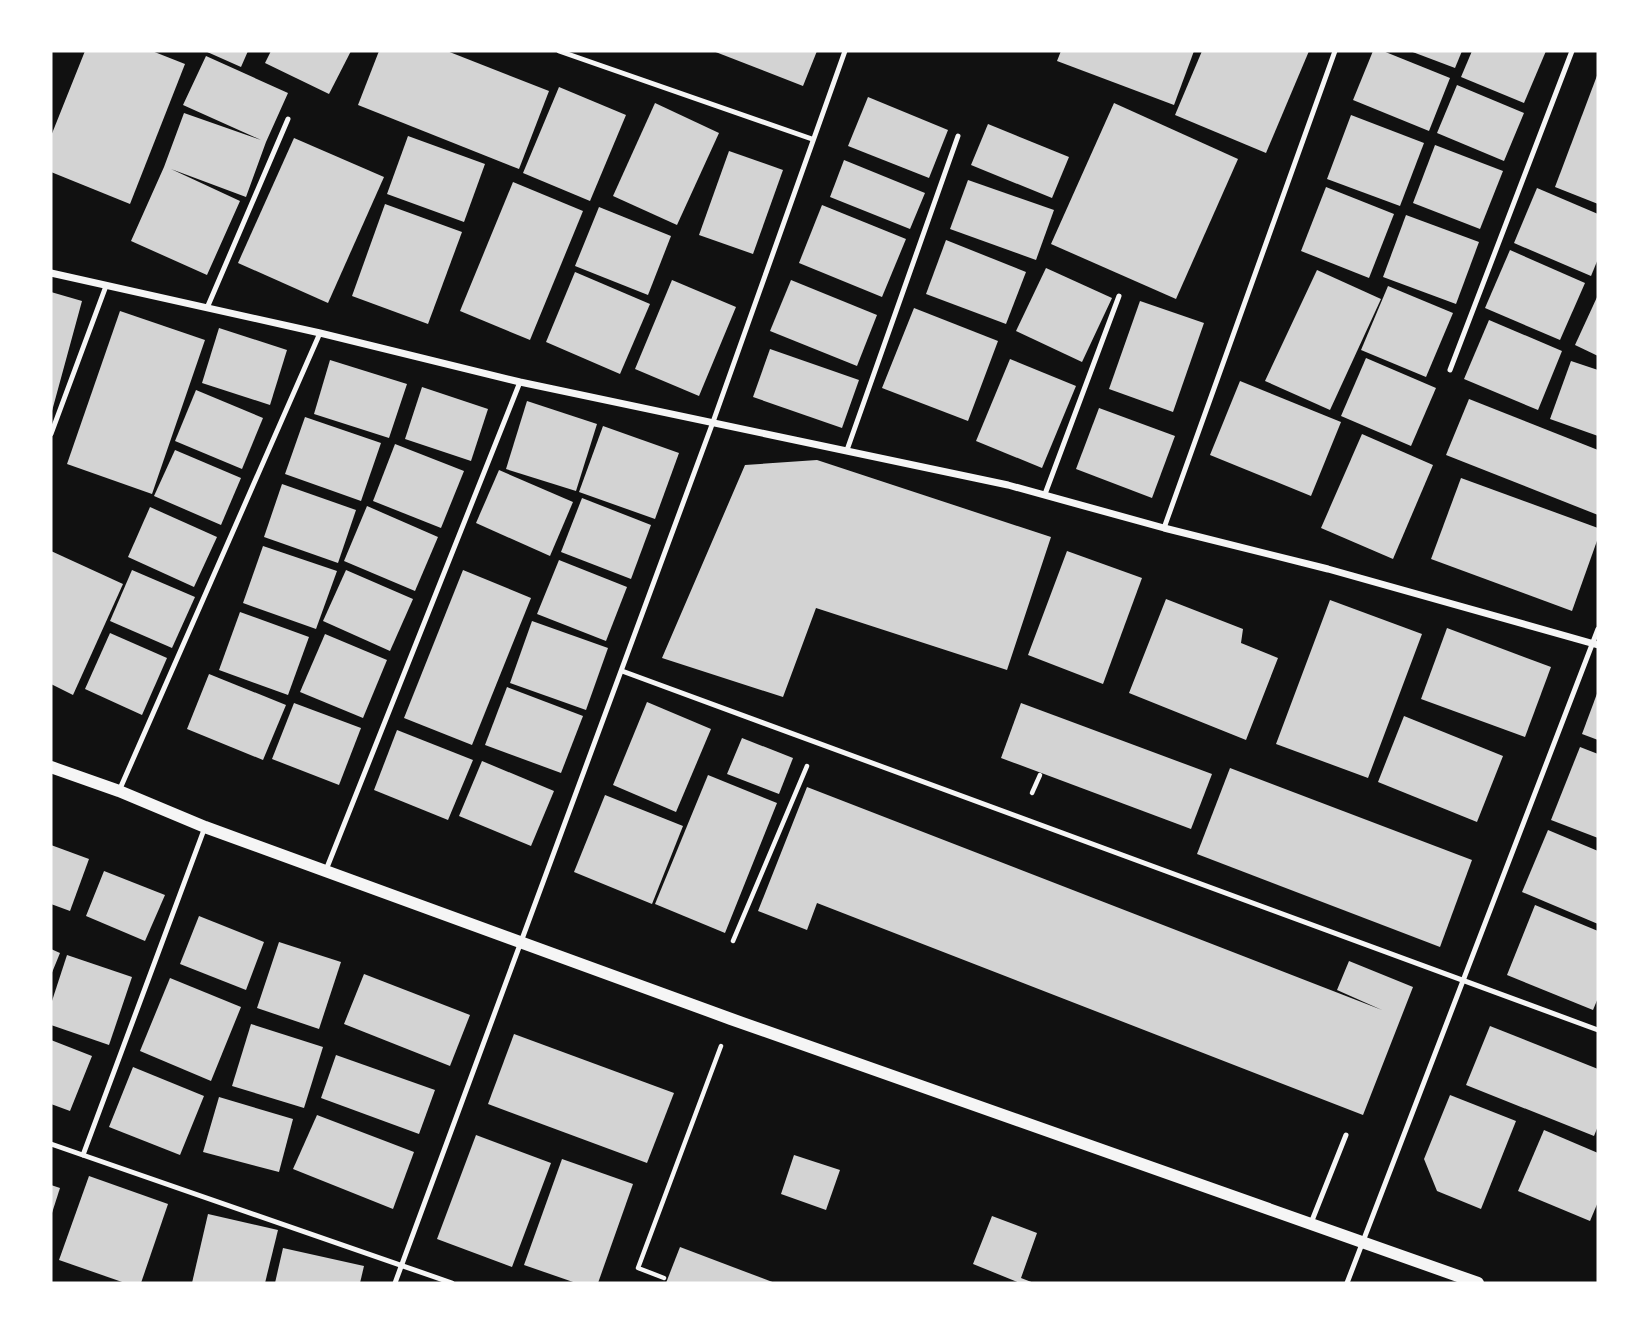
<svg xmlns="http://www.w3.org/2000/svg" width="1649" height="1334" viewBox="0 0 1649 1334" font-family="'PT Sans Narrow',sans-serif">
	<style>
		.building { fill: #d3d3d3 }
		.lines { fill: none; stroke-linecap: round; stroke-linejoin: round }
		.path { stroke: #f5f5f5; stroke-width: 4.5 }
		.service { stroke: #f5f5f5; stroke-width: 5 }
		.minor { stroke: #f5f5f5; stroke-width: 7 }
		.tertiary { stroke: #f5f5f5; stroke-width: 12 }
	</style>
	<rect width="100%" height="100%" fill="#111"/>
	<g class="building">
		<path d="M85 51H152L185 64 130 204 51 172V136Z"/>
		<path d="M205 51H248L241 67Z"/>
		<path d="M271 51H351L329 94 265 63Z"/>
		<path d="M379 51H447L549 91 519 169 358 105Z"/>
		<path d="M713 51H817L803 86Z"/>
		<path d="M1061 51H1194L1174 105 1057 61Z"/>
		<path d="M1202 51H1309L1266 153 1175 115Z"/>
		<path d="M1373 51H1383L1450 78 1429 131 1353 100Z"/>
		<path d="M1410 51H1462L1455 68Z"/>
		<path d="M1472 51H1546L1524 103 1461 77Z"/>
		<path d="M206 56 288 93 266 142 246 197 171 169 240 201 207 275 131 241 164 167 184 113 261 140 183 105Z"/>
		<path d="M1598 73V204L1555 187Z"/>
		<path d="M1457 85 1524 113 1504 161 1437 133Z"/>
		<path d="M559 87 626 115 590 201 523 173Z"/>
		<path d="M868 97 948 130 929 178 848 146Z"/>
		<path d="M655 103 719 133 677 225 613 196Z"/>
		<path d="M1114 103 1238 159 1176 299 1051 244Z"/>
		<path d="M1351 115 1424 143 1400 206 1327 179Z"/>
		<path d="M988 124 1069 157 1052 198 971 165Z"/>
		<path d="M408 136 485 164 464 222 387 194Z"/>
		<path d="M294 138 384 177 328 303 238 263Z"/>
		<path d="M1435 145 1503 171 1480 229 1413 203Z"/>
		<path d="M729 151 783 170 753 254 699 235Z"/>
		<path d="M844 160 925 193 910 229 830 197Z"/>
		<path d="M968 180 1054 210 1036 260 950 229Z"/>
		<path d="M513 182 583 211 530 340 460 311Z"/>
		<path d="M1326 187 1394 214 1369 278 1301 251Z"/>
		<path d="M1537 188 1598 214V259L1591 276 1514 243Z"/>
		<path d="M385 204 462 232 428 324 352 296Z"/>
		<path d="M822 205 906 239 882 297 799 263Z"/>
		<path d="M599 207 671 236 648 295 575 266Z"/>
		<path d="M1406 215 1479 242 1456 304 1383 277Z"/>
		<path d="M946 240 1026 272 1006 324 926 294Z"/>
		<path d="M1510 250 1585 283 1560 340 1485 308Z"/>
		<path d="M1046 268 1112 298 1082 362 1016 331Z"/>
		<path d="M1317 270 1381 299 1330 410 1265 381Z"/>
		<path d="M575 272 650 304 620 374 546 342Z"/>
		<path d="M672 280 736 307 699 396 635 369Z"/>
		<path d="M791 280 877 315 857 366 770 331Z"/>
		<path d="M1388 286 1453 313 1426 377 1361 350Z"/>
		<path d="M51 292 82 301 52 411H51Z"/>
		<path d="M1598 295V356L1575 345Z"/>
		<path d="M1140 301 1204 323 1173 412 1109 389Z"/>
		<path d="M914 308 998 341 968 421 882 388Z"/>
		<path d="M120 311 205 340 152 494 67 464Z"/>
		<path d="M1489 320 1562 351 1538 410 1464 379Z"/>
		<path d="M219 328 287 350 270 405 202 383Z"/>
		<path d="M770 349 859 380 842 428 753 397Z"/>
		<path d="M1366 358 1436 388 1411 446 1341 416Z"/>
		<path d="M1010 359 1076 386 1042 468 976 441Z"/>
		<path d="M330 360 407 384 389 438 314 414Z"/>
		<path d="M1571 361 1598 370V436L1550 419Z"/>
		<path d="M1240 381 1341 422 1311 496 1210 455Z"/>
		<path d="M422 387 488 409 471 461 405 439Z"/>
		<path d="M196 390 263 418 242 469 175 441Z"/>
		<path d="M1469 399 1598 450V515L1446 455Z"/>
		<path d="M527 401 597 424 576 491 506 469Z"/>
		<path d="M1099 408 1175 436 1152 498 1076 469Z"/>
		<path d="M305 417 381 443 361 501 285 474Z"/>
		<path d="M603 426 679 453 655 519 579 492Z"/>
		<path d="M1362 434 1433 465 1393 559 1321 528Z"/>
		<path d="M395 444 464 471 441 528 373 501Z"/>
		<path d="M175 450 241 478 221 525 154 496Z"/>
		<path d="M817 460 1051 537 1007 670 816 608 783 697 662 658 745 465Z"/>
		<path d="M499 470 573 502 550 556 476 523Z"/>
		<path d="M1461 478 1598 528V538L1572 611 1431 559Z"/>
		<path d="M282 484 356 510 338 563 264 537Z"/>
		<path d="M582 498 651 525 631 579 561 552Z"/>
		<path d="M367 506 438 537 415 591 344 561Z"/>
		<path d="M150 507 217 537 194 587 128 557Z"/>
		<path d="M263 546 337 571 316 629 243 603Z"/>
		<path d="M51 551 123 584 73 695 51 684Z"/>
		<path d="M1067 551 1142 578 1103 684 1028 655Z"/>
		<path d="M559 560 627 587 606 641 537 614Z"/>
		<path d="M132 570 195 597 172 648 110 621Z"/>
		<path d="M346 570 413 599 390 651 323 621Z"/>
		<path d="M463 570 531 598 472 745 404 718Z"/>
		<path d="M1166 599 1243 629 1241 643 1278 658 1246 740 1129 693Z"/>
		<path d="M1330 600 1422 634 1368 778 1276 744Z"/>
		<path d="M240 612 309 637 288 695 219 670Z"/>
		<path d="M532 621 608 648 586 710 510 683Z"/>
		<path d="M1447 628 1551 667 1525 737 1421 699Z"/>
		<path d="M110 633 167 658 142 715 85 689Z"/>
		<path d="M325 634 387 660 363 718 300 692Z"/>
		<path d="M209 674 286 705 263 760 187 729Z"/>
		<path d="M507 687 583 716 561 773 485 745Z"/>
		<path d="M1598 691V740L1582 734Z"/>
		<path d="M647 702 711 729 676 812 613 785Z"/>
		<path d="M294 703 361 728 339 785 272 759Z"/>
		<path d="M1021 703 1212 774 1191 829 1001 758Z"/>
		<path d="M1404 716 1503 756 1477 822 1378 782Z"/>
		<path d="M397 730 473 760 448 820 374 790Z"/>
		<path d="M742 738 793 758 779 794 727 774Z"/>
		<path d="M1580 747 1598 754V838L1551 820Z"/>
		<path d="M482 761 554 791 531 846 459 816Z"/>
		<path d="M1230 768 1472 860 1440 947 1197 854Z"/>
		<path d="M708 775 777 803 725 933 655 904Z"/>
		<path d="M807 787 1382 1010 1337 990 1349 961 1413 987 1363 1115 817 903 807 930 758 911Z"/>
		<path d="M605 795 683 826 652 904 574 872Z"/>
		<path d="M1548 830 1598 851V924L1522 892Z"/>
		<path d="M51 845 89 859 70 911 51 904Z"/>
		<path d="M104 871 165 895 145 941 86 916Z"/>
		<path d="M1535 905 1598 931V998L1593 1010 1507 975Z"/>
		<path d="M199 916 264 942 246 990 180 964Z"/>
		<path d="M279 942 341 962 319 1029 257 1008Z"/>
		<path d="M51 949 60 953 51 975Z"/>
		<path d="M67 955 132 977 109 1045 51 1025V1004Z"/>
		<path d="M364 974 470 1015 450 1066 344 1024Z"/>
		<path d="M170 978 241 1007 211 1081 140 1051Z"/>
		<path d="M251 1024 323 1047 304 1108 232 1086Z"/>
		<path d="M1490 1026 1598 1069V1126L1594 1136 1466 1085Z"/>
		<path d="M514 1034 674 1093 647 1163 488 1104Z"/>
		<path d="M51 1040 92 1056 70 1111 51 1104Z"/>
		<path d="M336 1055 435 1090 419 1134 321 1098Z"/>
		<path d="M133 1067 204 1096 180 1155 109 1127Z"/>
		<path d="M1450 1095 1516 1121 1481 1209 1437 1191 1424 1159Z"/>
		<path d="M219 1097 293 1119 279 1172 203 1152Z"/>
		<path d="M317 1115 414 1152 393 1209 293 1169Z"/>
		<path d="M1544 1130 1598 1153V1202L1590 1221 1518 1191Z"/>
		<path d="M476 1135 551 1163 512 1267 437 1239Z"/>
		<path d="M794 1155 840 1170 826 1210 781 1194Z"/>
		<path d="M562 1159 633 1184 598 1283H576L524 1265Z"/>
		<path d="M89 1176 168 1204 141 1283H125L59 1260Z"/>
		<path d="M51 1185 60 1188 51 1216Z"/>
		<path d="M208 1214 278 1230 265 1283H192Z"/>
		<path d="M992 1216 1037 1233 1021 1278 1034 1283H1020L973 1264Z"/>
		<path d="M680 1247 775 1283H666Z"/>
		<path d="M283 1248 364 1266 360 1283H275Z"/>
	</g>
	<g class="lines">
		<g class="path">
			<path d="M1032 793 1040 775"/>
			<path d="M733 941 807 766"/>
			<path d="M664 1278 638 1268 721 1046"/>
		</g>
		<g class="service">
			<path d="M559 51 812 139"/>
			<path d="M207 308 288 119"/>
			<path d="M1450 370 1572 51"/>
			<path d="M51 434 106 286"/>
			<path d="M847 450 958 136"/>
			<path d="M1045 494 1119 296"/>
			<path d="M1164 528 1335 51"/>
			<path d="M622 671 1598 1030"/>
			<path d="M119 791 320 333"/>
			<path d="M326 870 520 382"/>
			<path d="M51 1144 452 1283"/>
			<path d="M83 1155 205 827"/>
			<path d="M1311 1223 1346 1135"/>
			<path d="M395 1283 713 422 845 51"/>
			<path d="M1347 1283 1598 629"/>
		</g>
		<path class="minor" d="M51 273 320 333 520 382 1008 485 1164 528 1328 569 1598 645"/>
		<path class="tertiary" d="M51 767 119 791 205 827 731 1019 1478 1283"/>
	</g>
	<rect width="1649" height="1334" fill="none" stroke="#ffffff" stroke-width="105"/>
</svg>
